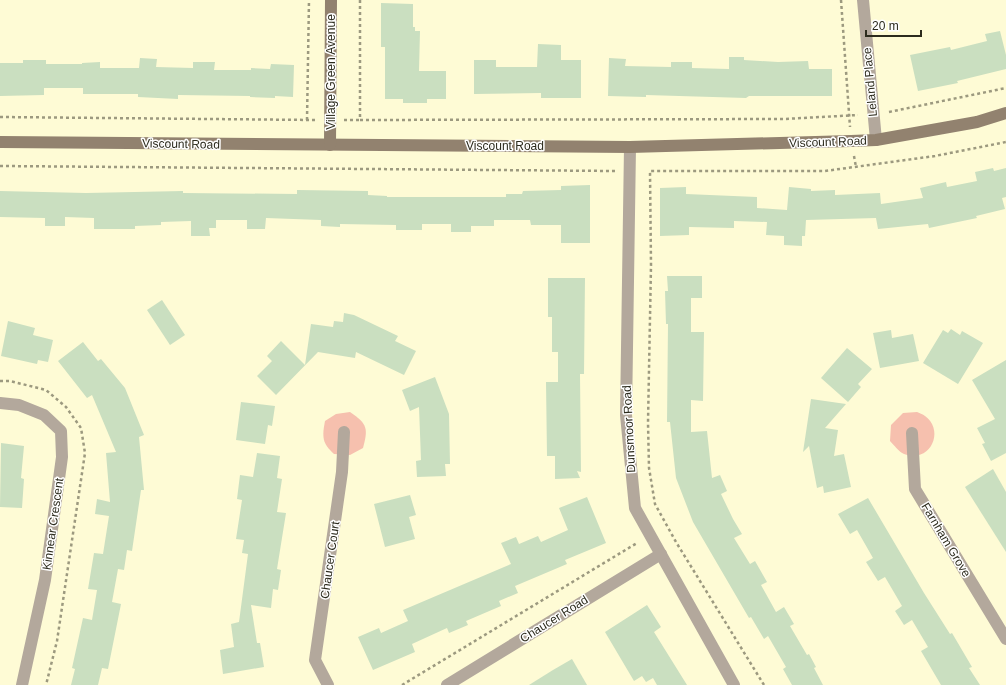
<svg xmlns="http://www.w3.org/2000/svg" width="1006" height="685" viewBox="0 0 1006 685" font-family="Helvetica,sans-serif">
	<style>
		.green { fill: #f6c0ae }
		.building { fill: #cadfc0 }
		.lines { fill: none; stroke-linecap: round; stroke-linejoin: round }
		.path { stroke: #9c997f; stroke-width: 2.5; stroke-dasharray: 3 3; stroke-linecap: butt }
		.street { stroke: #b3a89c; stroke-width: 12 }
		.secondary { stroke: #92826f; stroke-width: 12 }
		.labels { text-anchor: middle; stroke-width: 3; stroke-linejoin: round; paint-order: stroke }
		.street-label { font-size: 12px; fill: #2c2b1d; stroke: #fff }
	</style>
	<rect width="100%" height="100%" fill="#fefbd5"/>
	<g class="green">
		<path d="M350 412C368 424 368 429 363 448L350 455 334 454C322 443 322 437 325 421L336 414Z"/>
		<path d="M917 412C919 413 923 414 925 416 945 430 931 464 904 454 899 452 894 445 890 441L891 425 903 413Z"/>
	</g>
	<g class="building">
		<path d="M381 3 413 4V27H415V31H420L419 71H446V99H427V103H403V99H385V47H381Z"/>
		<path d="M1000 31 1006 55V69L957 81 958 83 918 91 910 55 950 47 951 50 987 41 985 34Z"/>
		<path d="M538 44 561 45V60H581V98H541V93L474 94V60H496V67H537Z"/>
		<path d="M729 57H744V60L778 62 808 61 809 69H832V96H749L746 98 646 95V97L608 96 609 58 626 59 625 66 671 67V62H692V68L729 69Z"/>
		<path d="M140 58 157 59 156 67 193 68V62H215L214 70H251V68L270 69 271 64 294 65 293 97 275 96V98L250 97V96L178 95V99L138 97V94H83V88H44V95L0 96V63H23V60H46V64H82V63L100 62V68H139Z"/>
		<path d="M993 168 994 171 1006 168V197L1002 198 1005 209 976 216 977 218 929 228 928 224 878 229 876 218 806 220 805 236H802V246L784 245V236L766 235 767 222 734 221V228L689 227V235L660 236V188L686 187V194L757 197V208L787 210 789 187 811 189V191L835 190V195L880 193 881 204 923 198 920 188 946 182 947 187 977 181 975 172Z"/>
		<path d="M590 185V243H561V225H531L530 220H494V226H471V232H451V224H422V230H396V225L340 224V227L321 226V220L266 218 265 229H247V220H216V228H209L210 236H191V221L161 222V225L135 226V229H94V218L65 217V226H45V218L0 217V191L86 193 183 191V193L297 194V190L368 191V195L387 196V197H506V194H522L523 191 561 190V186Z"/>
		<path d="M667 276H702V298H691V332H704L703 401 691 400V432L707 431 712 478 720 475 727 491 721 494 733 519 742 534 734 538 750 564 755 561 767 582 761 585 776 612 784 607 794 624 790 626 807 655 809 654 816 667 814 668 823 685H792L783 669 786 667 768 636 764 639 751 617 749 618 693 522 676 478 670 422H667L668 324H666L665 291H668Z"/>
		<path d="M548 278H585L584 374H580L581 472 577 471 580 478 555 479V456H547L546 382H558V352H552V317H548Z"/>
		<path d="M162 300 185 335 170 345 147 310Z"/>
		<path d="M344 313 354 315 398 336 395 341 416 351 404 375 356 352 355 358 318 352 276 395 257 376 272 361 267 356 281 341 305 365 311 324 333 327 334 321 343 322Z"/>
		<path d="M8 321 35 328 33 335 53 340 48 362 38 360 37 364 1 356Z"/>
		<path d="M951 329 960 335 962 331 983 343 958 384 923 363 943 330 948 333Z"/>
		<path d="M891 330 892 338 913 334 919 361 880 368 873 333Z"/>
		<path d="M83 342 98 361 101 359 125 388 144 435 139 437 144 490H141L132 551 127 550 124 570 118 569 112 602 121 604 108 669 102 668 98 685H71L75 669 72 668 83 618 92 620 97 590 88 589 94 553 103 554 109 516 95 514 97 499 110 502 106 453 116 452 92 395 87 398 58 361Z"/>
		<path d="M847 348 872 369 858 384 861 387 848 402 821 378Z"/>
		<path d="M1006 360V453L991 461 982 444 985 443 977 428 995 419 972 380Z"/>
		<path d="M435 377 449 414 450 464H445L446 476 417 477 416 461 421 460 419 407 410 411 402 390Z"/>
		<path d="M811 399 846 404 825 428 838 430 834 456 844 454 851 487 824 493 823 486 817 488 809 446 803 452Z"/>
		<path d="M241 402 275 406 272 426 268 425 265 444 236 440Z"/>
		<path d="M1 443 24 446 21 478 24 479 22 508 0 507Z"/>
		<path d="M257 453 280 456 277 478 282 479 277 512 286 513 277 569 281 570 278 590 273 589 271 608 251 605 257 643H260L264 667 223 674 220 650 234 647 231 624 239 622 248 554 242 553 244 540 236 539 242 500 237 499 240 475 253 477Z"/>
		<path d="M993 469 1006 492V552L965 487Z"/>
		<path d="M410 495 416 515 409 517 415 539 385 547 374 504Z"/>
		<path d="M587 497 606 543 565 560 567 564 515 586 518 593 499 601 501 606 466 621 468 625 449 633 447 628 412 644 415 652 373 670 358 637 379 628 381 633 408 621 403 610 511 564 501 543 516 537 519 544 538 536 541 542 568 530 559 508Z"/>
		<path d="M868 498 924 593 950 634 952 633 972 667 969 668 980 685H941L921 651 928 647 912 620 904 625 895 611 902 606 885 577 878 581 866 562 873 558 857 530 850 534 838 514Z"/>
		<path d="M647 605 661 627 654 632 687 685H657L653 678 646 682 642 676 634 681 605 632Z"/>
		<path d="M572 659 587 685H529L553 670Z"/>
	</g>
	<g class="lines">
		<g class="path">
			<path d="M360 0V120L784 119 858 115"/>
			<path d="M841 0 850 127"/>
			<path d="M889 112 1006 88"/>
			<path d="M0 117 315 120"/>
			<path d="M307 120 309 0"/>
			<path d="M344 120H360"/>
			<path d="M854 156 856 167"/>
			<path d="M0 166 615 171"/>
			<path d="M0 381H10L46 390 66 407 81 428 85 453 57 641 46 685"/>
			<path d="M402 685 637 543"/>
			<path d="M764 685 676 542 655 504 649 468 648 423 651 265 650 171H825L935 156 1006 142"/>
		</g>
		<g class="street">
			<path d="M863 0 876 140"/>
			<path d="M630 147 626 415 635 508 734 685"/>
			<path d="M0 403 19 405 44 415 61 431 62 457 45 580 22 685"/>
			<path d="M912 433 915 489 1006 639"/>
			<path d="M328 685 315 660 342 472 344 432"/>
			<path d="M447 685 661 554"/>
		</g>
		<g class="secondary">
			<path d="M0 142 630 147 851 141 876 140 977 122 1006 113"/>
			<path d="M330 145 331 0"/>
		</g>
	</g>
	<g class="labels">
		<g class="street-label">
			<text transform="translate(331 72) rotate(-90)" y="4">Village Green Avenue</text>
			<text transform="translate(870 82) rotate(-95)" y="4">Leland Place</text>
			<text transform="translate(828 142) rotate(-2)" y="4">Viscount Road</text>
			<text transform="translate(181 144) rotate(1)" y="4">Viscount Road</text>
			<text x="505" y="150">Viscount Road</text>
			<text transform="translate(629 429) rotate(-93)" y="4">Dunsmoor Road</text>
			<text transform="translate(53 524) rotate(-82)" y="4">Kinnear Crescent</text>
			<text transform="translate(946 540) rotate(59)" y="4">Farnham Grove</text>
			<text transform="translate(330 560) rotate(-82)" y="4">Chaucer Court</text>
			<text transform="translate(554 619) rotate(-32)" y="4">Chaucer Road</text>
		</g>
	</g>
	<path d="M866 30v6h55v-6" fill="none" stroke="#2c2b1d" stroke-width="2"/>
	<text x="872" y="30" font-size="12" fill="#2c2b1d" stroke="#ffffff" stroke-width="3" paint-order="stroke">20 m</text>
</svg>
